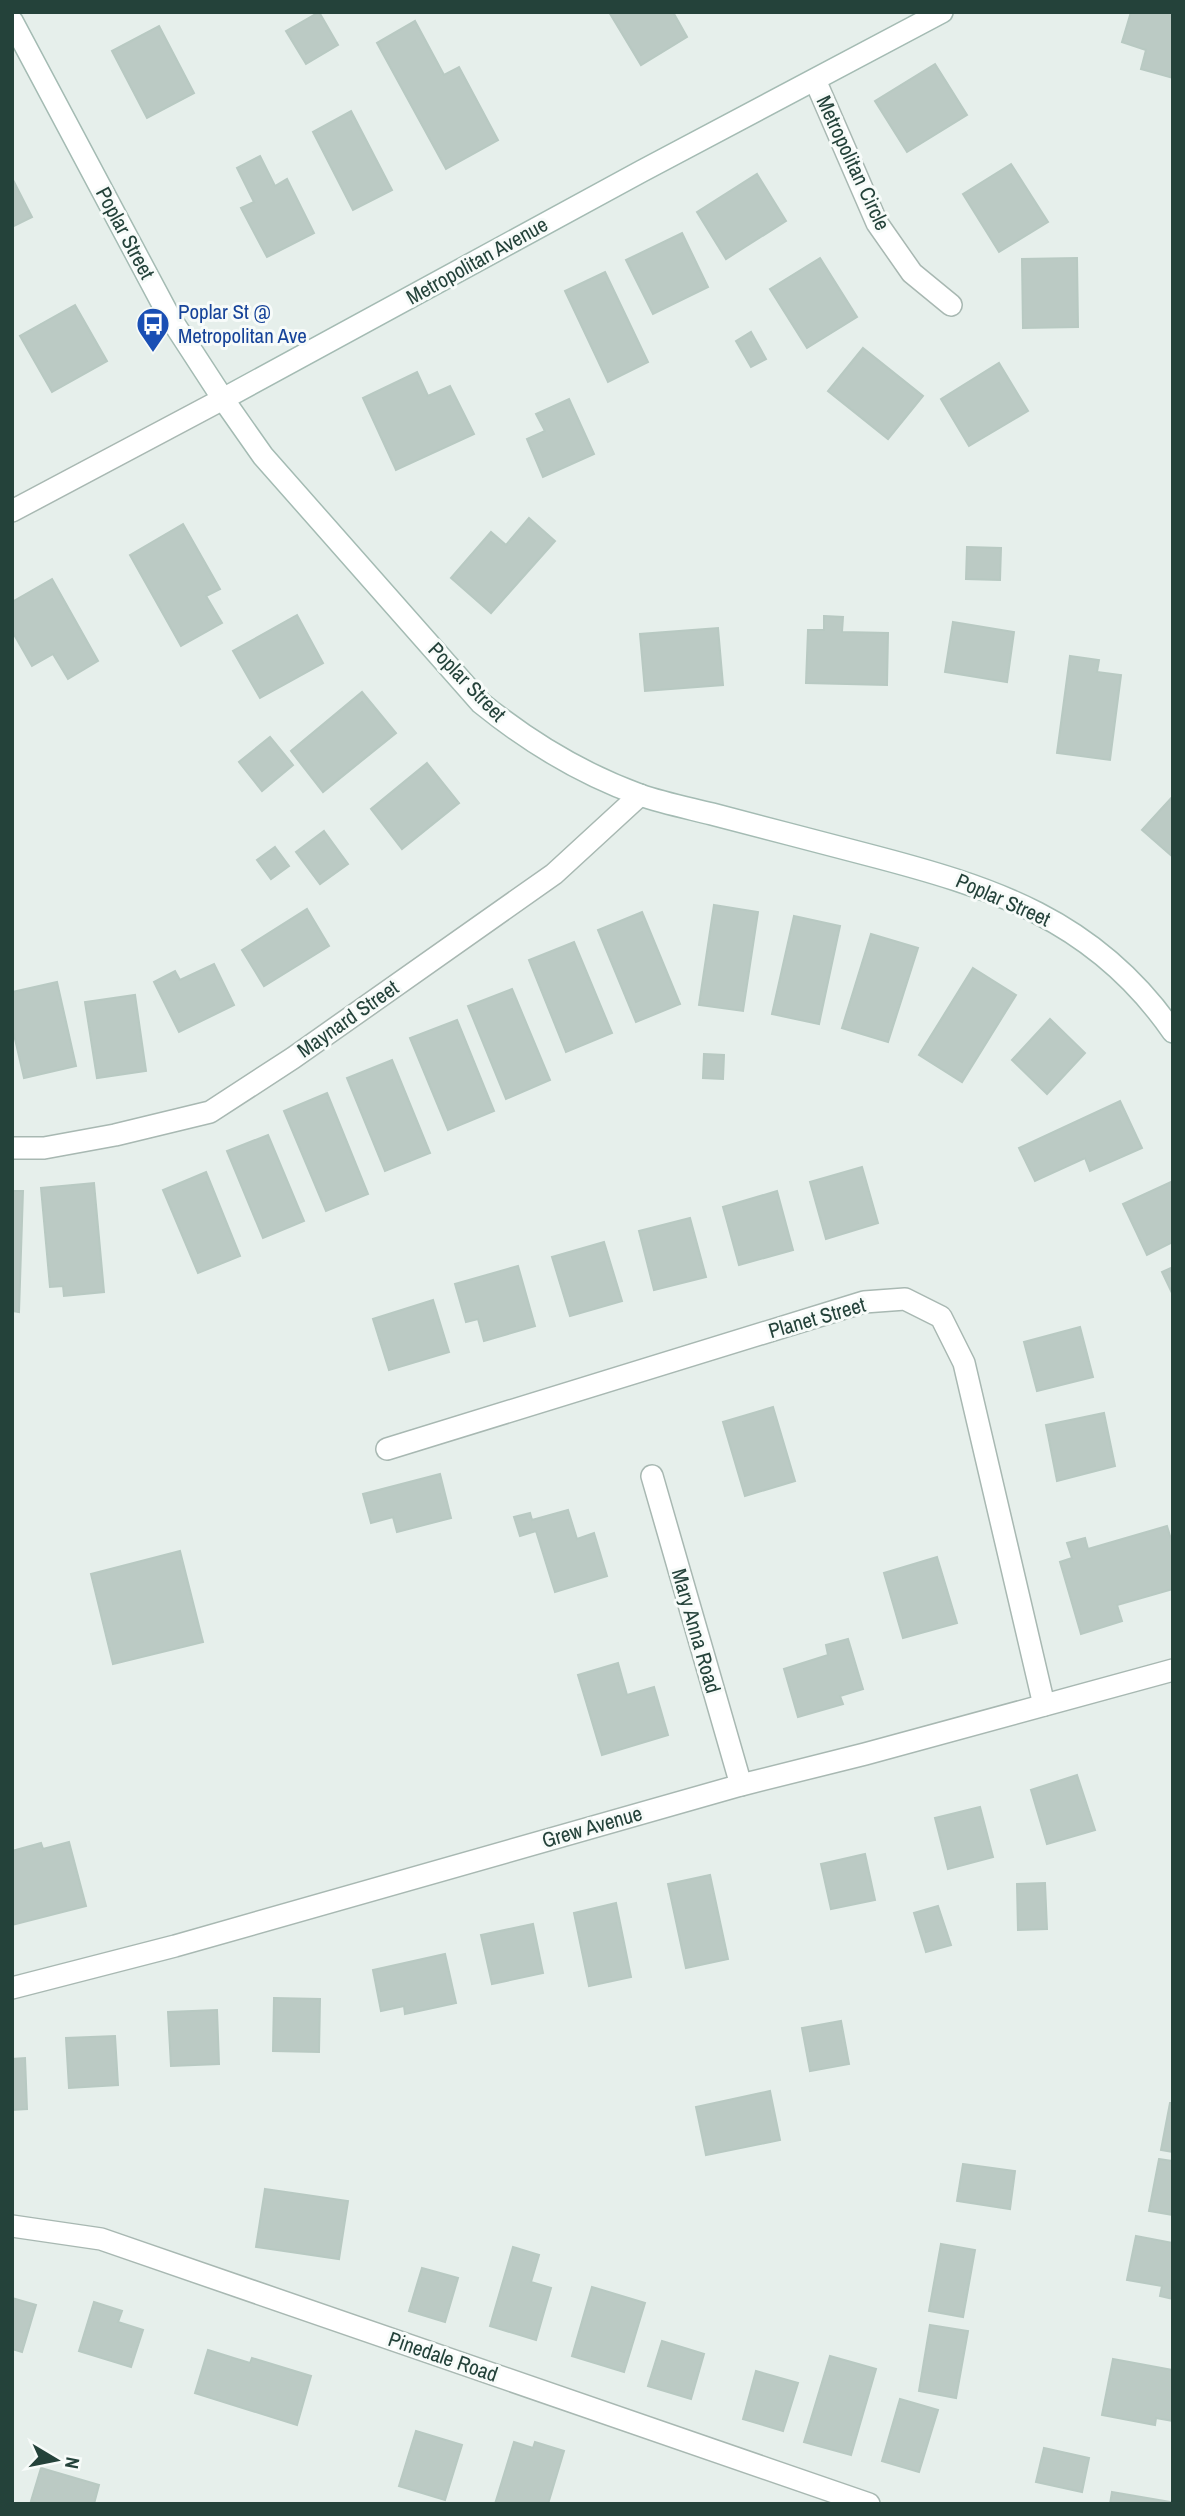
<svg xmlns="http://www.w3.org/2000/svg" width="1185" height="2516" viewBox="0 0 1185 2516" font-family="'Archivo Narrow',sans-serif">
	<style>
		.building { fill: #bbcac4; stroke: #b8c9c2; stroke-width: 2 }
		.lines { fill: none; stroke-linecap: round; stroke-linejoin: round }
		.street-casing { stroke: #a8b8b2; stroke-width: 24 }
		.secondary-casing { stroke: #a4bbb3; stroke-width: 24 }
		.street { stroke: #fff; stroke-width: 21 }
		.secondary { stroke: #fff; stroke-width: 21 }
		.labels { text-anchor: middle; stroke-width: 6; stroke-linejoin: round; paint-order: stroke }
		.street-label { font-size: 21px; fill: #24423a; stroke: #f7fbf9 }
		.transit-label { font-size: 21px; fill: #164399; stroke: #f7fbf9; text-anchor: start }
	</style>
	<rect width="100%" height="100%" fill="#e6efeb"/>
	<g class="building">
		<path d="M319 12 338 45 306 64 286 31Z"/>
		<path d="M609 12H673L687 37 641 65Z"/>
		<path d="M1131 12H1173V78L1141 69 1146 50 1122 42Z"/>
		<path d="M415 21 444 75 459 67 498 140 446 169 377 43Z"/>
		<path d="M159 26 194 93 147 118 112 51Z"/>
		<path d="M935 64 967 115 907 152 875 101Z"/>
		<path d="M351 111 392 190 353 210 313 132Z"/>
		<path d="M260 156 275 186 287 179 314 233 267 257 241 208 254 202 237 168Z"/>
		<path d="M1011 164 1048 222 999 252 963 194Z"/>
		<path d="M757 174 786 221 726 259 697 212Z"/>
		<path d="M12 178 32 217 12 227Z"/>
		<path d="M682 233 708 287 653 314 626 260Z"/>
		<path d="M820 258 857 317 807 348 770 289Z"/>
		<path d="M1077 258 1078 327 1023 328 1022 259Z"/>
		<path d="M605 272 648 362 608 382 565 291Z"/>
		<path d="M75 305 107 361 52 392 20 336Z"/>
		<path d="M751 332 766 359 751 367 736 341Z"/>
		<path d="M863 348 923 396 888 439 828 391Z"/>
		<path d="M999 363 1028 411 969 446 941 399Z"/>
		<path d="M417 372 428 396 450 386 474 434 396 470 363 398Z"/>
		<path d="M569 399 594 454 543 477 527 439 545 431 536 414Z"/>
		<path d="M529 518 555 541 491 613 451 578 491 532 506 545Z"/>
		<path d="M183 524 220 589 206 596 222 623 181 646 130 555Z"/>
		<path d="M967 547 1001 548 1000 580 966 579Z"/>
		<path d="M52 579 98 661 68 679 53 654 32 666 12 631V602Z"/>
		<path d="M297 615 323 663 260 698 233 651Z"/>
		<path d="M824 616 843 617 842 632 888 633 887 685 806 683 808 630H824Z"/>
		<path d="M953 622 1014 632 1007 682 945 672Z"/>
		<path d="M718 628 723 685 645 691 640 634Z"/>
		<path d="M1070 656 1099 660 1097 672 1121 675 1110 760 1057 753Z"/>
		<path d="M362 692 396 733 323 792 291 751Z"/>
		<path d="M270 737 293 765 262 791 239 762Z"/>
		<path d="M427 763 459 803 402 849 371 809Z"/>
		<path d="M1173 796V857L1142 830Z"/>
		<path d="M324 831 348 864 320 884 296 852Z"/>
		<path d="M275 847 289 866 271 879 257 860Z"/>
		<path d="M714 905 758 912 743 1011 699 1005Z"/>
		<path d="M307 909 329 946 264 986 242 950Z"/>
		<path d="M642 912 680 1004 636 1022 598 930Z"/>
		<path d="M794 916 840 926 819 1024 772 1014Z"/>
		<path d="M871 934 918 948 888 1042 842 1028Z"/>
		<path d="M574 942 612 1033 566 1052 529 960Z"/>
		<path d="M214 964 234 1005 179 1032 154 982 175 971 180 980Z"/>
		<path d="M973 968 1016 995 962 1082 919 1055Z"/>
		<path d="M57 982 76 1066 24 1078 12 1026V992Z"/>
		<path d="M512 989 550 1080 506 1099 468 1006Z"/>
		<path d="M135 995 146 1071 97 1078 85 1002Z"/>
		<path d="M1050 1019 1085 1053 1047 1094 1012 1060Z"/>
		<path d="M457 1020 494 1111 448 1130 410 1038Z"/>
		<path d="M704 1054 724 1055 723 1079 703 1078Z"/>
		<path d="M392 1060 430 1153 385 1171 347 1078Z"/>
		<path d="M327 1093 368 1194 326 1211 284 1111Z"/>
		<path d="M1120 1101 1142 1148 1090 1171 1085 1158 1035 1181 1019 1148Z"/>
		<path d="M268 1135 304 1221 263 1238 227 1151Z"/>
		<path d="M862 1167 878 1223 826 1239 810 1182Z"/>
		<path d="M206 1172 240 1256 198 1273 163 1190Z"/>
		<path d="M1173 1181V1242L1147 1255 1123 1204Z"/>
		<path d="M94 1183 104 1292 64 1296 63 1286 50 1287 41 1188Z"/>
		<path d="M12 1191H23L19 1312 12 1311Z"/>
		<path d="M777 1191 793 1250 739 1265 723 1207Z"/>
		<path d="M690 1218 706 1277 654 1290 639 1231Z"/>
		<path d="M604 1242 622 1301 570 1316 552 1257Z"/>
		<path d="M518 1266 535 1326 484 1341 478 1319 466 1322 455 1284Z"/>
		<path d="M1173 1267V1295L1162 1272Z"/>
		<path d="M433 1300 449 1352 389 1370 373 1319Z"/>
		<path d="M1080 1327 1093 1377 1037 1391 1024 1342Z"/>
		<path d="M773 1407 795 1481 745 1496 723 1422Z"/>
		<path d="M1104 1413 1115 1466 1057 1481 1046 1425Z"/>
		<path d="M440 1474 451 1518 397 1532 393 1517 371 1523 363 1494Z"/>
		<path d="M568 1510 577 1539 594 1533 607 1576 555 1592 536 1531 520 1536 514 1517 530 1513 532 1520Z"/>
		<path d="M1167 1526 1173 1546V1589L1117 1605 1122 1621 1081 1634 1060 1562 1072 1558 1067 1543 1085 1538 1088 1549Z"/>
		<path d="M180 1551 203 1642 113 1664 91 1574Z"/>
		<path d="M937 1557 957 1623 903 1638 884 1573Z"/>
		<path d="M848 1639 863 1689 840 1696 843 1704 798 1717 784 1669 828 1655 826 1645Z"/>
		<path d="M618 1663 627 1695 654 1687 668 1735 602 1755 578 1675Z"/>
		<path d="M1077 1775 1095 1830 1047 1844 1031 1790Z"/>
		<path d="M980 1807 993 1857 948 1869 935 1818Z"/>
		<path d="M69 1842 86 1906 12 1925V1851L41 1843 43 1849Z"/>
		<path d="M865 1854 875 1900 831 1909 821 1864Z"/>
		<path d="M710 1875 728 1959 686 1968 668 1884Z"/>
		<path d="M1045 1883 1047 1929 1018 1930 1017 1884Z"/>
		<path d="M616 1903 631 1977 589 1986 574 1913Z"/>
		<path d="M938 1906 951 1945 926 1952 914 1913Z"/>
		<path d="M533 1924 543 1973 492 1984 481 1935Z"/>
		<path d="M445 1954 456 2003 405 2014 404 2006 381 2011 373 1970Z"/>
		<path d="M274 1998 320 1999 319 2052 273 2051Z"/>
		<path d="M217 2010 219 2064 171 2066 168 2012Z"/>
		<path d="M841 2021 849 2064 810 2071 802 2028Z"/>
		<path d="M115 2036 118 2085 69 2088 66 2038Z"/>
		<path d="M25 2058 27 2109 12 2110V2059Z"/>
		<path d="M770 2091 780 2140 706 2155 696 2107Z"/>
		<path d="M1170 2103H1173V2152L1161 2150Z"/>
		<path d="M1159 2159 1173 2161V2215L1149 2211Z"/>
		<path d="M963 2164 1015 2171 1010 2209 957 2201Z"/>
		<path d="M265 2189 348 2201 339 2259 256 2247Z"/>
		<path d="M1136 2236 1173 2243V2299L1160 2296 1162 2286 1127 2280Z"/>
		<path d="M941 2244 975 2250 963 2317 929 2311Z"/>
		<path d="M513 2247 539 2255 531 2282 551 2288 536 2340 490 2326Z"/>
		<path d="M422 2268 458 2278 445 2322 409 2311Z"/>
		<path d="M592 2287 645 2303 624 2372 572 2356Z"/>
		<path d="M12 2298 36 2305 22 2352 12 2349Z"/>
		<path d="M94 2302 122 2311 118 2322 143 2330 131 2367 79 2351Z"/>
		<path d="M930 2325 968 2331 956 2398 919 2391Z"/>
		<path d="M662 2341 704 2354 691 2399 648 2386Z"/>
		<path d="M208 2350 250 2363 252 2358 311 2376 297 2425 195 2393Z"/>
		<path d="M830 2356 876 2369 851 2455 804 2442Z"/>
		<path d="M1113 2359 1173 2370V2421L1156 2418 1155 2425 1102 2415Z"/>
		<path d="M756 2371 798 2383 783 2431 743 2419Z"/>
		<path d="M900 2399 938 2410 919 2472 882 2461Z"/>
		<path d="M416 2431 462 2445 445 2500 399 2486Z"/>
		<path d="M514 2442 533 2448 535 2442 564 2451 548 2504H495Z"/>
		<path d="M1044 2448 1089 2458 1082 2492 1036 2482Z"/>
		<path d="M41 2468 99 2485 94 2504H40L31 2501Z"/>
		<path d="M1112 2492 1171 2502V2504H1110Z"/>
	</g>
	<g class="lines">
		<defs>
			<g id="street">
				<path d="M815 80 877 223 912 273 951 305"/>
				<path d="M12 511 223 399"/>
				<path d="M12 1148H44L115 1135 210 1112 293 1058 554 874 640 795"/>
				<path d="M387 1449 864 1302 905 1299 941 1317 964 1363 1044 1705"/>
				<path d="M652 1476 741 1785"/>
				<path d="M12 1988 175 1946 741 1785 865 1754 1173 1670"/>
				<path d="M12 2226 101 2239 869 2504"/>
			</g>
			<g id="secondary">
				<path d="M12 21 169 316 223 399 263 456 481 703C529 742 582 774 640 795 663 803 688 808 712 814 763 827 814 841 865 854 992 887 1095 919 1173 1032"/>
				<path d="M223 399 642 171 942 12"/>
			</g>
		</defs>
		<use href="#street" class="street-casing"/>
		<use href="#secondary" class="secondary-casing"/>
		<use href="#street" class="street"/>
		<use href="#secondary" class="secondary"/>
	</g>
	<defs>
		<symbol id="bus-pin" viewBox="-11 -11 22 30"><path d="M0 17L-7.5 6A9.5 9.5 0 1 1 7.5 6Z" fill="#1a4fb4" stroke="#f7fbf9"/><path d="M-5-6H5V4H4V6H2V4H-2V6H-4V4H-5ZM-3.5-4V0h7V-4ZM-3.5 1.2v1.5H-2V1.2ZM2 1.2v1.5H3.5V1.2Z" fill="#fff"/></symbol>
	</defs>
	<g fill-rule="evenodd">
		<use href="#bus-pin" x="134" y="305" width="38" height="52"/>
	</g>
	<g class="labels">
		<g class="street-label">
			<text transform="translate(853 163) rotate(65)" y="7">Metropolitan Circle</text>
			<text transform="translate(125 233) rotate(62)" y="7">Poplar Street</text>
			<text transform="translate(477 261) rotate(-29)" y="7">Metropolitan Avenue</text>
			<text transform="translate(467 682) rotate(46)" y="7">Poplar Street</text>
			<text transform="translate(1003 900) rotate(24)" y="7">Poplar Street</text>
			<text transform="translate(348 1019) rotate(-35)" y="7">Maynard Street</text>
			<text transform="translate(817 1318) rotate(-16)" y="7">Planet Street</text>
			<text transform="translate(696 1631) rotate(74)" y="7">Mary Anna Road</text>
			<text transform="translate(592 1827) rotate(-16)" y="7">Grew Avenue</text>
			<text transform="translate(443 2357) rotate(19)" y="7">Pinedale Road</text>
		</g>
		<g class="transit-label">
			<text x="178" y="319">Poplar St @<tspan x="178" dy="24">Metropolitan Ave</tspan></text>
		</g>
	</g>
	<rect width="1185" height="2516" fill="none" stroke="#24423a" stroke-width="28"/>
	<g transform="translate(56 2460) rotate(100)" stroke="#f7fbf9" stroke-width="5" paint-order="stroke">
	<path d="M0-5L12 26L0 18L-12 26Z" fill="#24423a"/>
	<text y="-10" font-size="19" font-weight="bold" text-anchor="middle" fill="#24423a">N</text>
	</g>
</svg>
